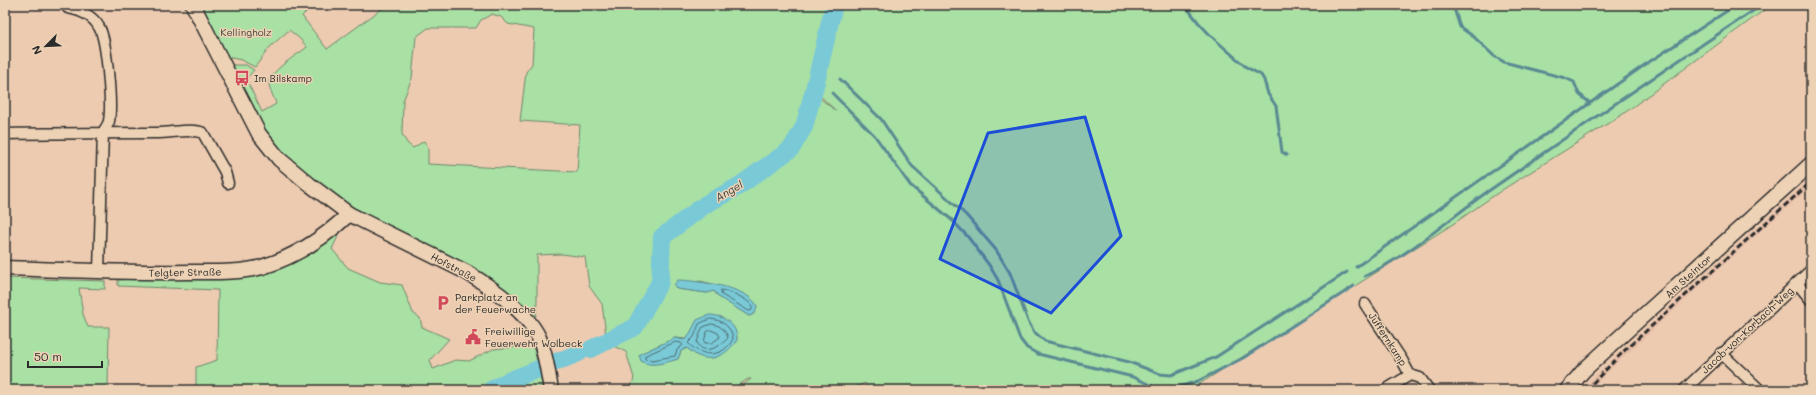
<svg xmlns="http://www.w3.org/2000/svg" width="1816" height="395" viewBox="0 0 1816 395" font-family="Mali,sans-serif">
	<style>
		.built { fill: #e6bea8 }
		.green { fill: #a9e0a4; stroke: #6a8668; fill-rule: evenodd }
		.water { fill: #7ac9d7; stroke: #5a8a92 }
		.lines { fill: none; stroke-linecap: round; stroke-linejoin: round }
		.shore { stroke: #4b6a70; stroke-width: 1 }
		.stream { stroke: #5a8a92; stroke-width: 3 }
		.river { stroke: #7ac9d7; stroke-width: 18 }
		.street-casing { stroke: #2b2b2b; stroke-width: 13 }
		.secondary-casing { stroke: #2b2b2b; stroke-width: 17 }
		.street { stroke: #eed2b5; stroke-width: 10 }
		.secondary { stroke: #eed2b5; stroke-width: 14 }
		.rail { stroke: #2b2b2b; stroke-width: 3; stroke-dasharray: 6 3; stroke-linecap: butt }
		.marked { fill: #1d4ed8; fill-opacity: 0.2; stroke: #1d4ed8; stroke-width: 3; stroke-linejoin: round }
		.labels { text-anchor: middle; stroke-width: 3; stroke-linejoin: round; paint-order: stroke }
		.park-label { font-size: 10px; fill: #3e463d; stroke: #eed2b5 }
		.poi-label { font-size: 10px; fill: #2b2b2b; stroke: #eed2b5; text-anchor: start }
		.street-label { font-size: 10px; fill: #2b2b2b; stroke: #eed2b5 }
		.water-label { font-size: 11px; font-style: italic; fill: #374345; stroke: #eed2b5 }
	</style>
	<rect width="100%" height="100%" fill="#edcbb1"/>
	<filter id="ink" filterUnits="userSpaceOnUse"><feTurbulence type="fractalNoise" baseFrequency=".025" numOctaves="2"/><feDisplacementMap in="SourceGraphic" scale="8" xChannelSelector="R" yChannelSelector="G"/><feConvolveMatrix kernelMatrix="1 2 1 2 8 2 1 2 1" color-interpolation-filters="sRGB"/></filter>
	<g filter="url(#ink)">
		<path class="built" d="M1811 179V186L1724 264 1605 374 1591 390H1580Z"/>
		<g class="green">
			<path d="M202 5H313L302 16 327 49 387 5H1771L1623 114 1502 190 1453 224 1190 390H869L865 383 848 390H736L751 379H748L731 390H630L634 378 626 352 607 343 602 304 589 286 585 257 562 254 537 255V307L536 316 487 276 391 228 353 207 312 181 269 142 231 65H246L254 70 246 79 262 112 276 104C274 97 269 89 269 83 269 71 299 54 307 47L300 39 289 30 270 47 255 67 241 60 227 57ZM492 14 501 17 508 24 534 29 532 64 526 72 520 121 580 125 577 172 428 164V147L424 141 413 148 407 143 402 134 403 101 412 78 416 37 428 28H476L481 20ZM809 79 814 90 836 111 816 95 808 124 793 152 666 237 659 231C698 199 773 173 796 129 803 115 803 94 809 79ZM700 281 717 285 754 314 749 316 717 295 714 291 707 293 677 289 675 287ZM720 316 732 326 737 337 735 344 692 352 687 348 681 351 678 359 652 364 642 353 675 338 686 339Z"/>
			<path d="M340 232 332 249 348 268 380 282 402 285 413 313 420 318 422 327 449 339 430 360 433 369 455 360 469 361 493 349 530 346 534 349 543 386 533 390H196V367L217 360 218 290 118 286V280L193 275 306 254Z"/>
			<path d="M5 278 105 281V289L79 288 83 314 88 327H109L108 388 136 390H5Z"/>
		</g>
		<g class="water">
			<path d="M678 280C697 281 748 286 757 306 756 312 755 314 749 316L720 298 714 291 707 293 677 289 674 285Z"/>
			<path d="M709 315C723 315 738 325 737 340 729 352 715 362 701 357 695 356 692 351 687 348L681 351 678 359C668 362 650 368 641 361L639 355 642 353 675 338 684 340 688 337 697 320Z"/>
		</g>
		<g class="lines">
			<g class="shore">
				<path d="M721 290C730 291 748 299 752 306V310L749 311 722 295Z"/>
				<path d="M710 319C721 319 732 327 733 339 723 358 702 358 688 343L694 337 699 324Z"/>
				<path d="M711 324C719 324 726 330 728 338 721 346 703 357 697 342L702 328Z"/>
				<path d="M711 330 718 333 720 337 712 343H705L704 341 707 332Z"/>
				<path d="M676 342 681 343 683 345 677 350 675 356 652 360 645 359V356Z"/>
			</g>
			<g class="stream">
				<path d="M1185 5 1198 22 1211 36 1246 67 1261 75 1264 80 1268 94 1276 106 1282 152 1287 155"/>
				<path d="M1453 5 1460 27 1474 37 1494 56 1504 62 1565 78 1574 82 1579 94 1590 103"/>
				<path d="M821 62 827 66"/>
				<path d="M840 79 881 119 912 166 966 215 996 250 1010 273 1028 321 1034 332 1045 341 1129 362 1160 374 1171 375 1216 357 1347 272"/>
				<path d="M816 82 822 85"/>
				<path d="M832 93 875 136 910 185 953 221 968 237 989 265 998 280 1020 339 1027 348 1038 354 1133 377 1159 389 1179 387 1198 381 1243 358 1354 286"/>
				<path d="M1356 267 1646 64 1736 5"/>
				<path d="M1365 276C1407 257 1449 219 1487 192 1578 129 1669 66 1762 5"/>
			</g>
			<g class="river">
				<path d="M591 349 635 327 660 282 662 237 706 204 739 186 791 149 804 127 814 90 834 5"/>
				<path d="M491 390 508 381 579 353"/>
			</g>
			<defs>
				<g id="street">
					<path d="M68 5V8C80 10 93 16 99 27 107 40 112 105 109 121 108 125 105 129 103 132L99 271"/>
					<path d="M5 134C56 133 107 133 158 133 170 133 194 128 203 133L225 172 228 183"/>
					<path d="M1797 283 1811 300"/>
					<path d="M1365 304 1402 360 1410 375"/>
					<path d="M1721 353 1760 390"/>
					<path d="M1385 390 1410 375 1420 378 1429 390"/>
					<path d="M1684 390 1811 270"/>
				</g>
				<g id="secondary">
					<path d="M193 5 259 134 279 159 309 184 349 214 466 272C491 287 527 311 539 338 546 354 548 373 551 390"/>
					<path d="M5 268C66 270 128 273 190 272 213 272 239 273 262 267 295 257 325 237 349 214"/>
					<path d="M1567 390 1584 370 1632 326 1811 164"/>
				</g>
			</defs>
			<use href="#street" class="street-casing"/>
			<use href="#secondary" class="secondary-casing"/>
			<use href="#street" class="street"/>
			<use href="#secondary" class="secondary"/>
			<path class="rail" d="M1586 390 1625 350 1811 182"/>
		</g>
	</g>
	<path class="marked" d="M1085 117 1121 236 1051 313 940 259 988 133Z"/>
	<defs>
		<symbol id="bus-bare" viewBox="-9 -9 18 18"><path d="M-5-6H5V4H4V6H2V4H-2V6H-4V4H-5ZM-3.5-4V0h7V-4ZM-3.5 1.2v1.5H-2V1.2ZM2 1.2v1.5H3.5V1.2Z" fill="#d1495b" stroke="#eed2b5" stroke-width="2.5" paint-order="stroke"/></symbol>
		<symbol id="parking-bare" viewBox="-9 -9 18 18"><path d="M-3.5-5.5H1a3.5 3.5 0 0 1 0 7H-1V5.5H-3.5ZM-1-3.4V-.6H.8a1.4 1.4 0 0 0 0-2.8Z" fill="#d1495b" stroke="#eed2b5" stroke-width="2.5" paint-order="stroke"/></symbol>
		<symbol id="civic-bare" viewBox="-9 -9 18 18"><path d="M-.6-6.5H3V-4.5H.6V-3L4-1V1h2V6H-6V1h2V-1L-.6-3ZM-1.2 2.5V6h2.4V2.5Z" fill="#d1495b" stroke="#eed2b5" stroke-width="2.5" paint-order="stroke"/></symbol>
	</defs>
	<g fill-rule="evenodd">
		<use href="#bus-bare" x="231" y="67" width="22" height="22"/>
		<use href="#parking-bare" x="432" y="292" width="22" height="22"/>
		<use href="#civic-bare" x="462" y="326" width="22" height="22"/>
	</g>
	<g class="labels">
		<g class="park-label">
			<text x="246" y="36">Kellingholz</text>
		</g>
		<g class="poi-label">
			<text x="254" y="82">Im Bilskamp</text>
			<text x="455" y="301">Parkplatz an<tspan x="455" dy="12">der Feuerwache</tspan></text>
			<text x="485" y="335">Freiwillige<tspan x="485" dy="12">Feuerwehr Wolbeck</tspan></text>
		</g>
		<g class="street-label">
			<text transform="translate(454 267) rotate(28)" y="4">Hofstraße</text>
			<text transform="translate(185 272) rotate(-1)" y="4">Telgter Straße</text>
			<text transform="translate(1688 276) rotate(-42)" y="4">Am Steintor</text>
			<text transform="translate(1747 330) rotate(-43)" y="4">Jacob-von-Korbach-Weg</text>
			<text transform="translate(1388 339) rotate(57)" y="4">Juffernkamp</text>
		</g>
		<g class="water-label">
			<text transform="translate(729 191) rotate(-30)" y="4">Angel</text>
		</g>
	</g>
	<rect width="1816" height="395" fill="none" stroke="#eed2b5" stroke-width="20"/>
	<rect x="10" y="10" width="1796" height="375" fill="none" stroke="#2b2b2b" stroke-width="1.5" filter="url(#ink)"/>
	<g transform="translate(46 46) rotate(246)" stroke="#eed2b5" stroke-width="3" paint-order="stroke">
	<path d="M0-3L7 15L0 10L-7 15Z" fill="#2b2b2b"/>
	<text y="-6" font-size="11" font-weight="bold" text-anchor="middle" fill="#2b2b2b">N</text>
	</g>
	<path d="M28 361v6h74v-6" fill="none" stroke="#2b2b2b" stroke-width="2"/>
	<text x="34" y="361" font-size="12" fill="#2b2b2b" stroke="#eed2b5" stroke-width="3" paint-order="stroke">50 m</text>
</svg>
